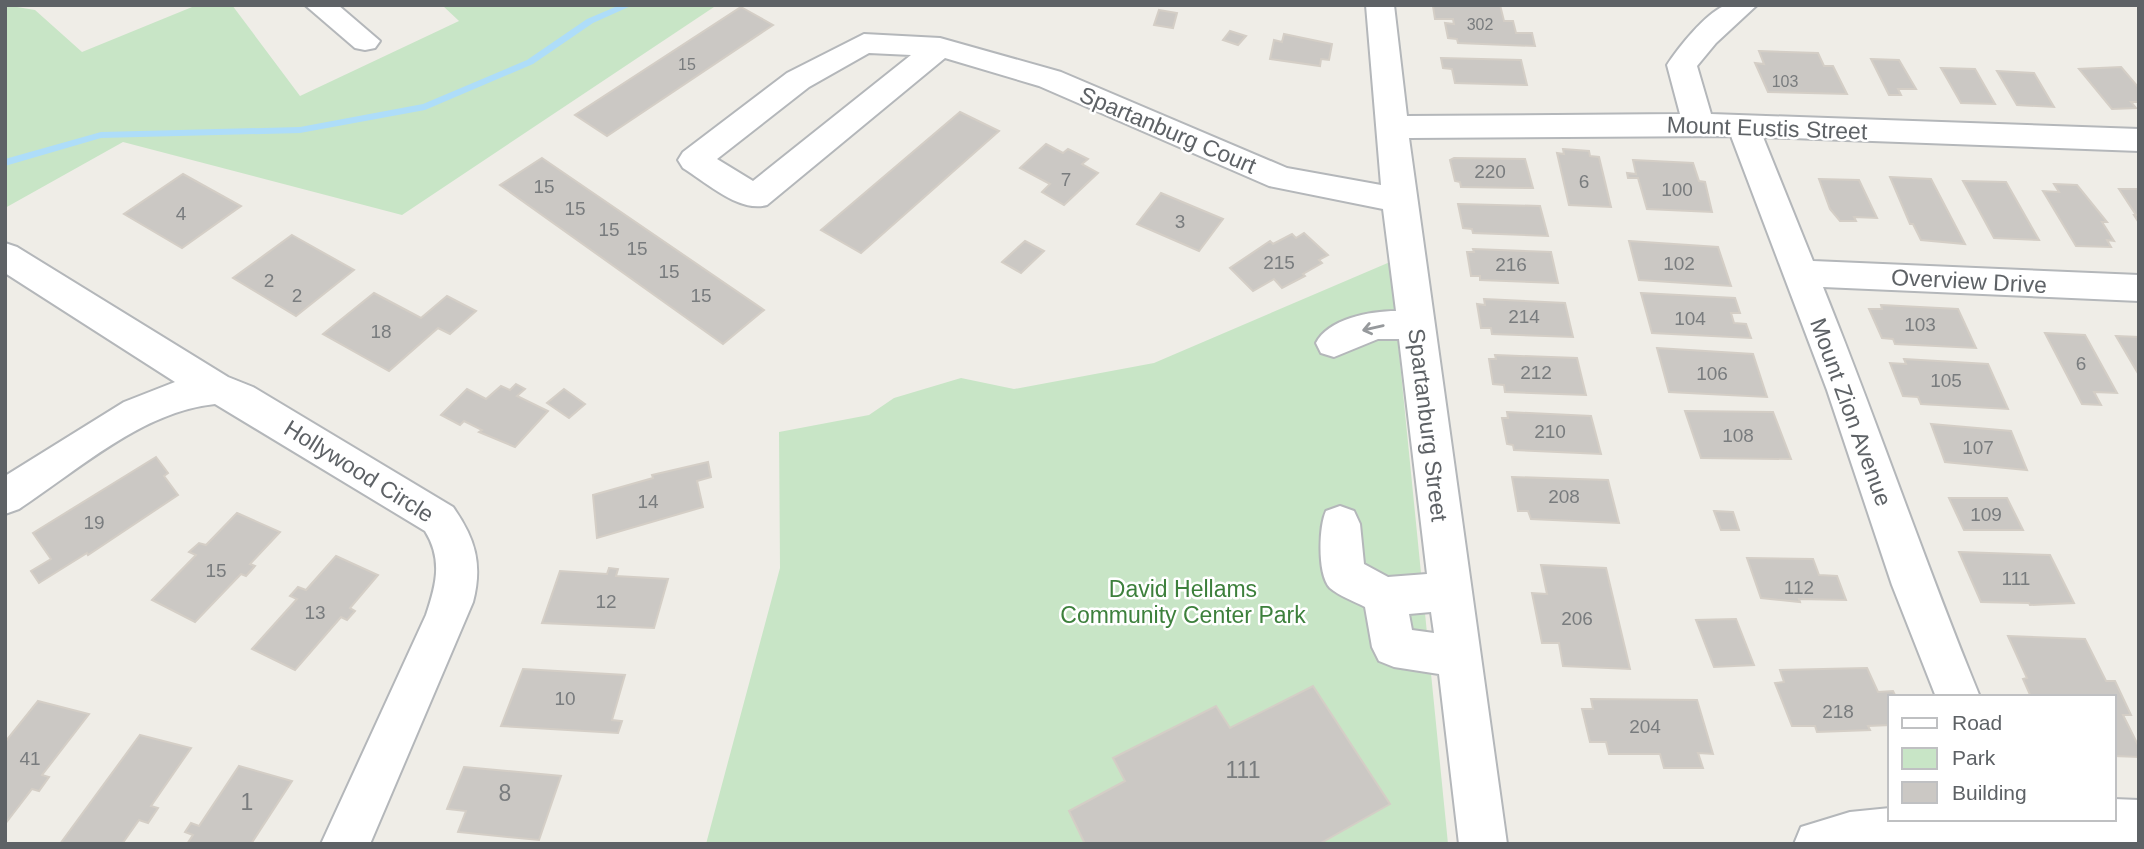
<svg xmlns="http://www.w3.org/2000/svg" width="2144" height="849" viewBox="0 0 2144 849" font-family="Helvetica,sans-serif">
	<style>
		.green { fill: #c8e5c6 }
		.lines { fill: none; stroke-linecap: round; stroke-linejoin: round }
		.stream { fill: #aeddf9; fill-rule: evenodd }
		.building { fill: #cbc8c4; stroke: #d4cec6; stroke-width: 2 }
		.minor-casing { stroke: #b4b7ba; stroke-width: 4 }
		.minor { fill: #fff; fill-rule: evenodd }
		.oneway { stroke: #96999c }
		.labels { text-anchor: middle; stroke-width: 5; stroke-linejoin: round; paint-order: stroke }
		.far-number-label { font-size: 16px; fill: #797c7e }
		.number-label { font-size: 19px; fill: #797c7e }
		.street-label { font-size: 23px; fill: #5e6266; stroke: #fff }
		.park-label { font-size: 23px; fill: #3d803c; stroke: #fff }
		.near-number-label { font-size: 23px; fill: #797c7e }
	</style>
	<rect width="100%" height="100%" fill="#efede7"/>
	<g class="green">
		<path d="M5 5 35 10 82 52 197 5H232L300 96 459 21 442 5H717L402 215 123 142 5 208Z"/>
		<path d="M1390 262 1448 844H706L780 568 779 432 869 415 894 398 961 378 1014 389 1154 363Z"/>
	</g>
	<g class="lines">
		<path class="stream" d="M620 5H633L593 23 533 64 425 110 300 133 101 138 5 166V159L101 132 300 127 423 104 527 60 587 19Z"/>
	</g>
	<g class="building">
		<path d="M1427 5H1500L1504 21H1513L1516 33H1532L1535 46 1458 43 1457 39 1448 38 1445 23 1454 24 1453 19H1435L1433 6Z"/>
		<path d="M741 7 773 25 607 136 575 115Z"/>
		<path d="M1159 10 1177 13 1173 28 1154 25Z"/>
		<path d="M1230 31 1246 36 1238 45 1223 40Z"/>
		<path d="M1284 34 1332 44 1329 60 1321 59 1320 66 1270 59 1274 40 1282 42Z"/>
		<path d="M1759 51 1818 53 1824 66H1833L1847 94 1768 92 1755 63 1764 64Z"/>
		<path d="M1441 58 1521 60 1527 85 1455 83 1452 69 1443 68Z"/>
		<path d="M1871 59 1899 60 1916 89H1898L1901 95H1889Z"/>
		<path d="M2121 67 2139 88V102H2131L2136 108 2112 109 2079 69Z"/>
		<path d="M1941 68 1975 69 1995 104 1961 103Z"/>
		<path d="M1997 71 2034 73 2054 107 2017 105Z"/>
		<path d="M960 112 999 131 861 253 821 230Z"/>
		<path d="M1046 144 1063 153 1068 149 1088 159 1082 164 1098 173 1064 205 1042 192 1050 184 1020 168Z"/>
		<path d="M1563 149 1589 151 1590 156 1599 157 1611 207 1569 205 1557 153 1564 154Z"/>
		<path d="M542 158 764 310 723 344 500 185Z"/>
		<path d="M1454 158 1525 159 1533 188 1461 187 1460 182 1455 181 1450 160Z"/>
		<path d="M1633 160 1693 163 1699 181 1705 182 1712 212 1647 209 1638 178H1628L1627 173 1636 174Z"/>
		<path d="M183 174 241 206 182 248 124 214Z"/>
		<path d="M1890 177 1931 179 1965 244 1921 240 1913 224H1910Z"/>
		<path d="M1819 179 1859 180 1877 218 1854 217 1856 221H1840L1830 209Z"/>
		<path d="M1963 181 2006 182 2039 240 1994 238Z"/>
		<path d="M2054 184 2077 185 2107 222H2102L2114 241 2107 240 2111 247 2076 246 2043 191 2059 192Z"/>
		<path d="M2119 189H2139V223L2134 215H2136Z"/>
		<path d="M1161 193 1223 219 1199 251 1137 224Z"/>
		<path d="M1458 204 1540 206 1548 236 1473 233 1472 229 1463 228Z"/>
		<path d="M1304 233 1328 255 1319 260 1322 263 1303 274 1305 276 1282 288 1274 279 1253 291 1230 268 1270 241 1273 244 1292 234 1296 238Z"/>
		<path d="M292 235 354 270 296 316 233 278Z"/>
		<path d="M1025 241 1044 251 1021 273 1002 262Z"/>
		<path d="M1629 241 1718 247 1731 286 1639 280Z"/>
		<path d="M1473 249 1551 252 1558 283 1480 280V276H1471L1467 252H1474Z"/>
		<path d="M374 293 421 318 447 296 476 311 450 334 438 328 389 371 323 334Z"/>
		<path d="M1641 293 1735 298 1740 313H1731L1734 323 1746 324 1751 338 1652 333Z"/>
		<path d="M1484 299 1565 303 1573 337 1492 334 1491 328H1481L1477 304 1485 305Z"/>
		<path d="M1881 305 1958 309 1976 348 1895 344 1893 339 1882 338 1869 309H1882Z"/>
		<path d="M2045 333 2085 335 2117 393 2094 392 2101 405 2082 404Z"/>
		<path d="M2116 336 2139 337V375Z"/>
		<path d="M1657 348 1753 354 1767 397 1669 392Z"/>
		<path d="M1495 355 1577 358 1586 395 1505 392 1504 385 1493 384 1489 359H1496Z"/>
		<path d="M1904 359 1988 364 2008 409 1921 404 1918 397 1903 396 1890 363 1906 364Z"/>
		<path d="M516 384 525 389 517 396 548 411 515 447 479 432 482 430 464 421 460 425 441 415 467 389 486 399 501 386 510 390Z"/>
		<path d="M564 389 585 404 569 418 547 403Z"/>
		<path d="M1685 411 1773 412 1791 459 1701 458Z"/>
		<path d="M1507 412 1591 416 1601 454 1514 450 1513 445 1507 444 1502 418H1508Z"/>
		<path d="M1931 424 2011 431 2027 470 1945 462Z"/>
		<path d="M156 457 168 473 164 476 178 495 88 555 87 553 39 583 31 571 51 559 33 533Z"/>
		<path d="M708 462 711 477 697 481 703 507 597 538 593 495 653 478 652 475Z"/>
		<path d="M1512 477 1608 480 1619 523 1531 519 1528 511H1518Z"/>
		<path d="M1949 498H2007L2023 530H1964Z"/>
		<path d="M1714 511 1733 512 1739 530H1721Z"/>
		<path d="M237 513 280 532 250 564 255 566 246 576 241 574 195 622 152 600 196 555 189 552 199 543 206 545Z"/>
		<path d="M1959 552 2050 555 2074 603 2030 605 2029 603 1981 602Z"/>
		<path d="M336 556 378 575 350 608 355 611 347 620 341 617 295 670 252 649 297 599 290 596 298 587 306 590Z"/>
		<path d="M1747 558 1813 559 1819 575 1837 576 1846 600 1799 599 1800 602 1761 598Z"/>
		<path d="M1541 565 1606 568 1630 669 1563 666 1559 643H1542L1532 593 1547 594Z"/>
		<path d="M609 568 618 569 616 576 668 579 654 628 542 623 560 571 607 574Z"/>
		<path d="M1736 619 1754 665 1714 667 1696 620Z"/>
		<path d="M2008 636 2085 639 2106 681H2115L2131 715H2123L2139 747V757L2114 756V697H2031L2023 679 2027 678Z"/>
		<path d="M1867 668 1878 692 1893 691 1896 697H1890V725L1868 726 1870 730 1817 732 1815 726H1792L1775 683 1784 682 1780 670Z"/>
		<path d="M523 669 625 675 612 720 622 721 618 733 501 726Z"/>
		<path d="M1313 686 1390 804 1319 844H1085L1069 811 1125 781 1113 758 1216 706 1230 728Z"/>
		<path d="M1591 699 1697 700 1713 754 1698 753 1703 768H1664L1660 754H1609L1606 742H1590L1582 709H1593Z"/>
		<path d="M38 701 89 714 42 775 49 777 39 791 32 789 5 824V742Z"/>
		<path d="M140 735 191 748 151 806 158 808 148 823 139 820 122 844H60Z"/>
		<path d="M239 766 292 781 251 844H187L193 835 185 832 191 823 199 826Z"/>
		<path d="M464 767 561 776 539 840 458 832 466 811 447 809Z"/>
	</g>
	<g class="lines">
		<defs>
			<g id="minor">
				<path d="M305 5H338L380 41 375 48 365 50 355 48Z"/>
				<path d="M1366 5H1394L1407 116 1680 114 1667 65C1678 48 1705 14 1724 6 1732 2 1748 5 1757 5L1716 43 1697 66 1711 114 2139 129V151L1763 137 1813 261 2139 275V301L1823 287C1878 423 1924 561 1980 697H1936L1892 585 1827 390 1731 136 1409 138 1507 844H1459L1439 674 1394 667 1379 661 1372 647 1365 607C1354 601 1339 596 1330 588 1317 575 1319 526 1326 511L1340 506 1354 511 1360 524 1364 564 1388 577 1427 574 1399 339H1378L1334 357 1321 353 1316 343C1328 319 1370 311 1396 311L1383 209 1269 186 1039 86 945 58 767 205C739 213 706 182 683 168L678 160 683 152 787 73 864 34 940 38 1061 72 1287 168 1381 185ZM869 53 911 55 753 181 717 159 809 87ZM1431 612 1434 633 1412 630 1409 614Z"/>
				<path d="M5 243 17 247 228 377 253 387 453 507C475 538 483 564 473 602L370 844H321L426 615C436 585 443 560 425 531L215 404C143 411 78 470 19 509L5 514V476L124 402 175 382 5 273Z"/>
				<path d="M2114 799 2139 800V844H1794L1801 827 1850 812 1890 808V819H2114Z"/>
			</g>
		</defs>
		<use href="#minor" class="minor-casing"/>
		<use href="#minor" class="minor"/>
	</g>
	<defs><path id="oneway-shaft" d="M-6 0H5M1.5-3L5.5 0L1.5 3" fill="none" stroke-width="1.6" stroke-linecap="round" stroke-linejoin="round" transform="scale(1.75)"/></defs>
	<use class="oneway" href="#oneway-shaft" transform="translate(1373 328) rotate(167)"/>
	<g class="labels">
		<g class="far-number-label">
			<text x="1480" y="30">302</text>
			<text x="687" y="70">15</text>
			<text x="1785" y="87">103</text>
		</g>
		<g class="number-label">
			<text x="1490" y="178">220</text>
			<text x="1066" y="186">7</text>
			<text x="1584" y="188">6</text>
			<text x="544" y="193">15</text>
			<text x="1677" y="196">100</text>
			<text x="575" y="215">15</text>
			<text x="181" y="220">4</text>
			<text x="1180" y="228">3</text>
			<text x="609" y="236">15</text>
			<text x="637" y="255">15</text>
			<text x="1279" y="269">215</text>
			<text x="1679" y="270">102</text>
			<text x="1511" y="271">216</text>
			<text x="669" y="278">15</text>
			<text x="269" y="287">2</text>
			<text x="297" y="302">2</text>
			<text x="701" y="302">15</text>
			<text x="1524" y="323">214</text>
			<text x="1690" y="325">104</text>
			<text x="1920" y="331">103</text>
			<text x="381" y="338">18</text>
			<text x="2081" y="370">6</text>
			<text x="1536" y="379">212</text>
			<text x="1712" y="380">106</text>
			<text x="1946" y="387">105</text>
			<text x="1550" y="438">210</text>
			<text x="1738" y="442">108</text>
			<text x="1978" y="454">107</text>
			<text x="1564" y="503">208</text>
			<text x="648" y="508">14</text>
			<text x="1986" y="521">109</text>
			<text x="94" y="529">19</text>
			<text x="216" y="577">15</text>
			<text x="2016" y="585">111</text>
			<text x="1799" y="594">112</text>
			<text x="606" y="608">12</text>
			<text x="315" y="619">13</text>
			<text x="1577" y="625">206</text>
			<text x="565" y="705">10</text>
			<text x="1838" y="718">218</text>
			<text x="1645" y="733">204</text>
			<text x="30" y="765">41</text>
		</g>
		<g class="street-label">
			<text transform="translate(1767 128) rotate(2)" y="8">Mount Eustis Street</text>
			<text transform="translate(1168 130) rotate(23)" y="8">Spartanburg Court</text>
			<text transform="translate(1969 281) rotate(3)" y="8">Overview Drive</text>
			<text transform="translate(1851 412) rotate(70)" y="8">Mount Zion Avenue</text>
			<text transform="translate(1428 425) rotate(83)" y="8">Spartanburg Street</text>
			<text transform="translate(359 471) rotate(32)" y="8">Hollywood Circle</text>
		</g>
		<g class="park-label">
			<text x="1183" y="597">David Hellams<tspan x="1183" dy="26">Community Center Park</tspan></text>
		</g>
		<g class="near-number-label">
			<text x="1243" y="778">111</text>
			<text x="505" y="801">8</text>
			<text x="247" y="810">1</text>
		</g>
	</g>
	<rect width="2144" height="849" fill="none" stroke="#5e6266" stroke-width="14"/>
	<rect x="1888" y="695" width="228" height="126" fill="#ffffff" stroke="#bfc0c2" stroke-width="2"/>
	<rect x="1902" y="718" width="35" height="10" fill="#ffffff" stroke="#bfc0c2" stroke-width="2"/>
	<text x="1952" y="730" font-size="21" fill="#5e6266">Road</text>
	<rect x="1902" y="748" width="35" height="21" fill="#c8e5c6" stroke="#bfc0c2" stroke-width="2"/>
	<text x="1952" y="765" font-size="21" fill="#5e6266">Park</text>
	<rect x="1902" y="782" width="35" height="21" fill="#cbc8c4" stroke="#bfc0c2" stroke-width="2"/>
	<text x="1952" y="800" font-size="21" fill="#5e6266">Building</text>
</svg>
